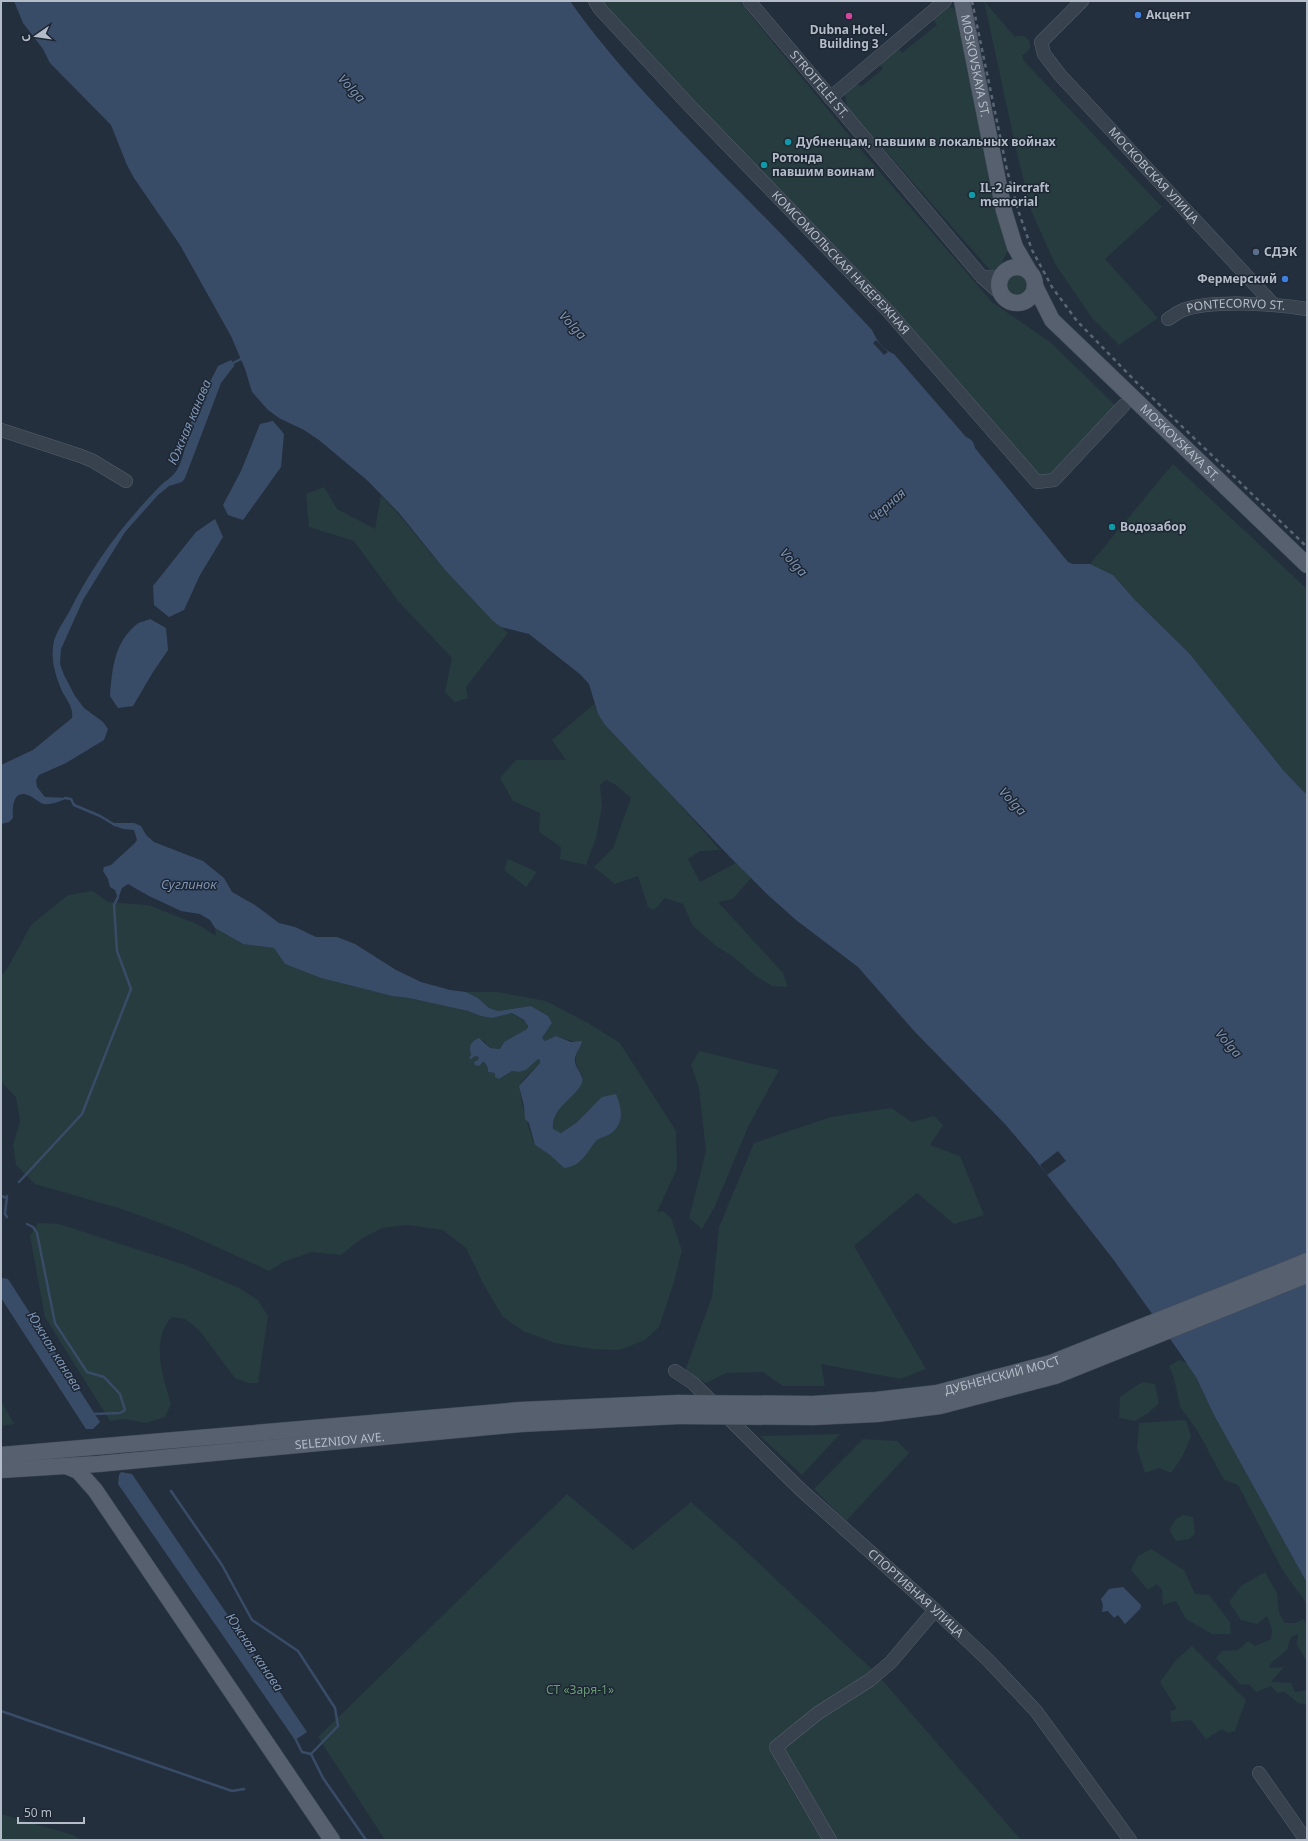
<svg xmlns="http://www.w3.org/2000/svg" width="1308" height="1841" viewBox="0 0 1308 1841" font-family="'Noto Sans',sans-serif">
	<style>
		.green { fill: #263c3f }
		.water { fill: #394c67 }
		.pier { fill: #242f3e }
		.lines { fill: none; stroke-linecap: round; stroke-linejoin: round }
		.stream { stroke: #394c67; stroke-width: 2.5 }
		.minor-casing { stroke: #565f6c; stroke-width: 14 }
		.major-casing { stroke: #414a57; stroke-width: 17 }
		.minor { stroke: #38414e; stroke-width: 13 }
		.major { stroke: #56606e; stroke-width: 16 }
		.rail { stroke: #5a6575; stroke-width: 2.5; stroke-dasharray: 4 4; stroke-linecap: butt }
		.major-bridge-casing { stroke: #414a57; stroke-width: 17; stroke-linecap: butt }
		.major-bridge { stroke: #56606e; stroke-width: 16 }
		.shop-dot { fill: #3f7fe0; stroke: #1d2633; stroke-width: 1.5 }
		.hotel-dot { fill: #d1479c; stroke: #1d2633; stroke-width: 1.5 }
		.culture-dot { fill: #0f9aa8; stroke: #1d2633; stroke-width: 1.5 }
		.service-dot { fill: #5c6f8a; stroke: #1d2633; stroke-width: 1.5 }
		.labels { text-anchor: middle; stroke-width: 3; stroke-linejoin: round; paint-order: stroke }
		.poi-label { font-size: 12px; font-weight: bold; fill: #b4bcc9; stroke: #1d2633; text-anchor: start }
		.street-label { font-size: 12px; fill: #b4bcc9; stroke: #1d2633 }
		.park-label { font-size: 12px; fill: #6b9a76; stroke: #1d2633 }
		.water-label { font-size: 13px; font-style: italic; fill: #7c92b1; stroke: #1d2633 }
	</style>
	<rect width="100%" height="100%" fill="#242f3e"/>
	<g class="green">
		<path d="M596 1H739L861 150 992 302 1050 342 1117 407 1053 477H1039Z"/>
		<path d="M984 1 1015 37C1029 30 1037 50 1022 55L1024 61 1162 207 1105 259 1158 318 1119 345 1092 318 1055 264 1031 210 1016 149Z"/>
		<path d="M948 5 955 10 1000 213 1010 247 997 271 990 270 847 107 845 93 855 84 862 86 883 69 879 64 898 47 902 53 937 25 933 19Z"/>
		<circle cx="1017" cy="285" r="13"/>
		<path d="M1173 464 1307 589V795L1284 771 1189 653 1135 600 1113 575 1090 564Z"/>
		<path d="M324 487 337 509 375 529 381 495C404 519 423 545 445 570 465 592 486 613 508 633L466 687 468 698 455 702 445 692 452 658 398 601 354 541 309 527 306 494Z"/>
		<path d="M594 704C602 728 624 743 640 761 667 790 694 820 720 850L700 851 688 859 700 882 736 863 751 878 733 899 718 902 783 973 788 987 772 986 756 976 732 956 716 946 693 926 683 904 665 898 654 910 648 907 638 876 615 884 594 867 613 848 631 798 616 785 606 780 600 785 602 807 596 838 586 865 560 859 561 847 539 832 540 813 513 801 500 778 516 760H566L552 740Z"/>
		<path d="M508 859 537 872 526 887 504 870Z"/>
		<path d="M93 891 108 902 148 905 197 924 216 936 215 928 243 944 274 948 285 964 321 978 392 996 409 998 468 1011 481 1016 492 1018 512 1013 527 1023V1029L504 1042 500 1049 490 1048 483 1040 470 1052 471 1055 479 1057 478 1061C484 1063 488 1064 488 1072L495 1073 499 1079 512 1071 519 1072 526 1070 538 1059 540 1060V1063C536 1068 523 1078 521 1083 516 1090 531 1136 535 1145L550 1155 564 1168 598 1139 610 1134 589 1109 576 1123 561 1133 553 1129V1118L583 1076C574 1063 573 1057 582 1044L556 1036 545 1041 542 1038 552 1023 548 1016 531 1006 498 1011 489 1008 478 998 466 992H498L546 1001 588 1023 620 1043 676 1131 677 1169 657 1212 663 1211 671 1218 682 1251 674 1282 659 1327 645 1340 620 1350 592 1349 555 1343 523 1331 503 1317 484 1285 466 1248 443 1230 407 1225 382 1228 361 1239 341 1255 312 1252 283 1262 269 1271 184 1232 122 1209 35 1184 16 1165 13 1145 20 1121 16 1097 1 1082V976L7 969 31 925 68 895Z"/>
		<path d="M699 1051 779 1070 748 1127 715 1206 702 1229 689 1218 706 1151 699 1088 691 1065Z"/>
		<path d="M891 1108 912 1122 934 1116 943 1125 930 1145 960 1156 984 1215 954 1224 917 1193 854 1246 926 1369 900 1379 821 1364 825 1386H783L763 1372 726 1373 706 1383 685 1371 712 1297 719 1227 754 1143 831 1117Z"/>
		<path d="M38 1223 59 1224 185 1265 239 1288 258 1300 268 1316 258 1383H248L235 1378 199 1330 185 1319 172 1317C150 1339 163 1377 171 1404L165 1417 146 1423 125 1419 110 1421 45 1317 30 1236Z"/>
		<path d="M1179 1360 1187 1363 1197 1379 1214 1415 1307 1583V1604L1283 1571 1238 1485 1224 1480 1197 1430 1180 1407 1174 1378 1169 1366Z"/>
		<path d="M1142 1382 1155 1384 1159 1403 1147 1414 1135 1421 1119 1418 1120 1397Z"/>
		<path d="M1 1401 14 1424 1 1426Z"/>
		<path d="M1186 1420 1191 1437 1182 1457 1171 1473 1159 1468 1145 1473 1137 1448 1139 1423Z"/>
		<path d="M840 1434 802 1475 760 1436Z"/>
		<path d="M863 1439 897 1441 909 1453 846 1521 814 1489Z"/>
		<path d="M567 1494 633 1550 691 1502 734 1540 877 1674 1021 1840H385L318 1737Z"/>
		<path d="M1183 1515 1193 1517 1195 1534 1189 1539 1176 1541 1169 1530 1176 1519Z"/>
		<path d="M1151 1549 1184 1570 1195 1594 1209 1595 1230 1622 1231 1634H1212L1186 1619 1176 1601 1163 1605 1162 1590 1157 1584 1148 1590 1131 1570 1138 1556Z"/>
		<path d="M1265 1572 1277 1593 1279 1613 1285 1623H1296L1304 1619 1307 1625V1662L1297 1645 1298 1634 1291 1637 1287 1650 1271 1663 1269 1668 1284 1667 1271 1682 1291 1683 1295 1692 1307 1690V1705L1298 1703 1285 1692 1277 1693 1271 1686 1256 1692 1249 1684 1241 1685 1216 1658 1222 1651 1238 1650 1248 1641 1255 1646 1271 1639 1272 1630 1267 1616 1257 1624 1241 1620 1229 1602 1241 1586Z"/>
		<path d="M1192 1646 1246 1700 1235 1731 1228 1733 1222 1729 1206 1739 1191 1720 1171 1722 1170 1711 1177 1709 1160 1682 1176 1660Z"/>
		<path d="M1 1814 73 1835 81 1840H1Z"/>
	</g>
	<g class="water">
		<path d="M14 1H570C617 68 675 125 732 184 780 232 826 281 872 330 877 341 883 350 894 354L966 437C971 439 974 442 975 448L1068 562 1073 564H1090L1113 575 1135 600 1189 653 1284 771 1307 795V1583L1214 1415 1197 1379 1180 1353 1113 1259 1033 1157 1005 1124 915 1032 858 967 796 920 768 895 729 856 605 725 598 714 589 684 581 675 529 634 501 627 493 621 445 570 399 513 368 481 319 440 304 430 279 418 268 410 252 392 245 369 231 336 180 245 134 178 127 165 111 125 50 63 43 49 23 23Z"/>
		<path d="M231 360 234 364V366L221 383 185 478 182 482 169 486 158 495 125 532 83 600 61 649 60 664 64 675 75 696 84 708 103 722 108 729 104 740 66 763 39 775 36 780 37 787 45 797 68 798C61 801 52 805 43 804 39 802 34 798 30 796 13 788 12 807 13 818L9 822 1 824V765L33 750 72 718C74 708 66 699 62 691 55 675 50 658 54 641 57 631 63 622 68 614 89 572 114 536 145 502 150 497 155 491 160 486 166 480 173 477 177 470 184 459 186 439 190 426 196 406 209 385 218 366Z"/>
		<path d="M273 421 284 434 281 467 243 520 228 515 223 505 241 471 260 424Z"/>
		<path d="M215 519 223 537 200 575 184 610 169 617 154 605 153 586 196 532Z"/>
		<path d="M150 619 166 628 168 650 153 672 133 706 118 708 110 696C112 670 114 643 136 625 139 622 146 621 150 619Z"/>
		<path d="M113 823H134L141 826 146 835 154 842 203 861 224 878 232 892 255 905 279 923 295 927 316 937H337L355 944 396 970 421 982 450 990 466 992 478 998 489 1008 498 1011 531 1006 548 1016 552 1023 542 1038 545 1041 556 1036 571 1042 582 1041C581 1049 574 1053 575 1062 576 1070 586 1076 581 1085 572 1100 551 1109 553 1129L561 1133 576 1123 602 1097 616 1094C622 1108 625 1124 610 1134 606 1137 600 1137 596 1141 586 1153 582 1166 564 1168L550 1155 535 1145 529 1123 525 1119 524 1106 519 1086 540 1063V1060L538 1059 526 1070 519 1072 512 1071 499 1079 495 1077V1073L488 1072C488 1068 487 1064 483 1062L479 1066 475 1065 474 1062 478 1060 479 1057 475 1056 471 1059 469 1058 471 1055C469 1046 470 1042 479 1038L490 1048 500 1049 504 1042 527 1029 528 1026 524 1020 512 1013 492 1018 481 1016 468 1011 409 998 392 996 321 978 285 964 274 948 243 944 215 928 210 920 200 914 181 911 149 896 128 884 122 888 118 899 115 890 110 887 108 879 103 871 104 867 111 865 135 843 137 840 134 830 123 829 112 825Z"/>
		<path d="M3 1278 8 1279 100 1422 93 1429H86L1 1298V1279Z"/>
		<path d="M121 1472 132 1474 307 1732 295 1740 118 1484 119 1475Z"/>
		<path d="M1123 1587 1141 1605 1140 1609 1125 1624 1118 1615 1114 1618 1108 1611 1102 1612 1103 1605 1101 1599 1109 1589Z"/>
	</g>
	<g class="pier">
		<path d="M876 340 888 352 884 355 873 343Z"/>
		<path d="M1058 1151 1066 1161 1047 1175 1040 1165Z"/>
	</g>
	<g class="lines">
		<g class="stream">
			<path d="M231 364 243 358"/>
			<path d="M65 798 71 799 74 805 100 816 115 825"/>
			<path d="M19 1182 82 1114 131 989 117 951 114 905 118 897"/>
			<path d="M1 1196 7 1198"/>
			<path d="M7 1217 5 1214 7 1196"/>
			<path d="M27 1224 33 1227 37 1233 55 1323 87 1372 104 1377 120 1394 125 1410 120 1413 93 1414"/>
			<path d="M171 1491 222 1565 252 1620 298 1651 335 1708 338 1726 311 1754"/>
			<path d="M1 1711 232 1791 244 1789"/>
			<path d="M295 1738 302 1752 311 1754 323 1778 366 1840"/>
		</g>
		<defs>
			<g id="minor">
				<path id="s1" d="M595 1 600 9 688 104 888 311 1037 482 1054 480 1123 406"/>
				<path id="s2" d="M749 1 982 277 1002 295"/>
				<path id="s3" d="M1082 1 1041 42 1044 54 1060 75 1273 304"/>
				<path d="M830 98 945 1"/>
				<path d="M982 277 1001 278"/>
				<path id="s4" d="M1168 319C1172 317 1176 313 1181 311 1209 299 1277 304 1307 309"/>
				<path d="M1 430 81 456 93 461 126 481"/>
				<path id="s5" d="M675 1371 693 1383 800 1489 935 1610 988 1660 1036 1711 1130 1840"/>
				<path d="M1259 1773 1306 1840"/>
				<path d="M830 1840 776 1747 818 1713 870 1680 891 1662 935 1610"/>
			</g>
			<g id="major">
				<path id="s6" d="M962 1 1004 211 1015 247 1029 271"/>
				<circle cx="1017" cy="285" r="18"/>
				<path id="s7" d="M1035 286 1052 320 1307 565"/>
				<path d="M1 1455 521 1410 678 1403"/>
				<path d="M66 1466 78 1471 95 1490 332 1840"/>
				<path id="s8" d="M1 1470 98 1464 521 1424 678 1416"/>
			</g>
		</defs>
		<use href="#minor" class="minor-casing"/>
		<use href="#major" class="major-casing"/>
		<use href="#minor" class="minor"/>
		<use href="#major" class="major"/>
		<path class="rail" d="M972 1 1007 170 1018 210 1032 250 1052 287 1077 321 1141 387 1307 547"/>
		<defs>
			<g id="major-bridge">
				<path id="s9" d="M678 1403 813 1404 876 1400 937 1393 1051 1363 1307 1261"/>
				<path d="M678 1416 813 1417 877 1414 940 1406 1055 1376 1307 1275"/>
			</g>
		</defs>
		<use href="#major-bridge" class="major-bridge-casing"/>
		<use href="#major-bridge" class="major-bridge"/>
	</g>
	<g class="shop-dot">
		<circle cx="1138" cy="15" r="4"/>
		<circle cx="1285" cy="279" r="4"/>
	</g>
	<circle class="hotel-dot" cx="849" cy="16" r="4"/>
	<g class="culture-dot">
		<circle cx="788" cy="142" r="4"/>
		<circle cx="764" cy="165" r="4"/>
		<circle cx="972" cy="195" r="4"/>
		<circle cx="1112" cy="527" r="4"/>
	</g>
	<circle class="service-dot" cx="1256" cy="252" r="4"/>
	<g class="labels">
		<g class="poi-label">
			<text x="1146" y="19">Акцент</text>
			<text x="849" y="34" text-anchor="middle">Dubna Hotel,<tspan x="849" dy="14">Building 3</tspan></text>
			<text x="796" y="146">Дубненцам, павшим в локальных войнах</text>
			<text x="772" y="162">Ротонда<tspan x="772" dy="14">павшим воинам</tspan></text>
			<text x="980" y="192">IL-2 aircraft<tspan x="980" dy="14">memorial</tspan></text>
			<text x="1264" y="256">СДЭК</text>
			<text x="1277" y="283" text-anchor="end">Фермерский</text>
			<text x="1120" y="531">Водозабор</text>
		</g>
		<g class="street-label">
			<text dy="4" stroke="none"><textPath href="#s6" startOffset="66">MOSKOVSKAYA ST.</textPath></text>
			<text dy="4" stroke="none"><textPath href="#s2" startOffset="109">STROITELEI ST.</textPath></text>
			<text dy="4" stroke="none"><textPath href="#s3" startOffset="234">МОСКОВСКАЯ УЛИЦА</textPath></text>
			<text dy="4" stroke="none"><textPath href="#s1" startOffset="359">КОМСОМОЛЬСКАЯ НАБЕРЕЖНАЯ</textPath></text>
			<text dy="4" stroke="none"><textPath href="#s4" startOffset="71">PONTECORVO ST.</textPath></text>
			<text dy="4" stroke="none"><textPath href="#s7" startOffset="215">MOSKOVSKAYA ST.</textPath></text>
			<text dy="4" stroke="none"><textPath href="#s9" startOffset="327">ДУБНЕНСКИЙ МОСТ</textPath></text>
			<text dy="4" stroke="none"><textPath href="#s8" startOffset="340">SELEZNIOV AVE.</textPath></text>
			<text dy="4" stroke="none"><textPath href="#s5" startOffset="328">СПОРТИВНАЯ УЛИЦА</textPath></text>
		</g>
		<g class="park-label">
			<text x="580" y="1694">СТ «Заря-1»</text>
		</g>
		<g class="water-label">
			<text transform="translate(352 88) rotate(47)" y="5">Volga</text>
			<text transform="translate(573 325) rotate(47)" y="5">Volga</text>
			<text transform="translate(189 422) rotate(-67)" y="5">Южная канава</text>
			<text transform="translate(887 505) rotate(-42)" y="5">Черная</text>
			<text transform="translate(794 562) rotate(47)" y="5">Volga</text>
			<text transform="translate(1013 801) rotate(47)" y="5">Volga</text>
			<text x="189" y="889">Суглинок</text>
			<text transform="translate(1229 1043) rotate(49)" y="5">Volga</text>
			<text transform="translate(55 1351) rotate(58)" y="5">Южная канава</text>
			<text transform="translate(255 1652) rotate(56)" y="5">Южная канава</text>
		</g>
	</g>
	<rect width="1308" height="1841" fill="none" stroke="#b4bcc9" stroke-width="4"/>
	<g transform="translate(36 36) rotate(257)" stroke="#1d2633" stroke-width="3" paint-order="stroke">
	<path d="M0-3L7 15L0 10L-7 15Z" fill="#b4bcc9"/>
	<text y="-6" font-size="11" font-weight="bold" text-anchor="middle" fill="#b4bcc9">С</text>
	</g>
	<path d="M18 1817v6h66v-6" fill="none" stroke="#b4bcc9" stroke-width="2"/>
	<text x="24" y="1817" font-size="12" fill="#b4bcc9" stroke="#1d2633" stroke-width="3" paint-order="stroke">50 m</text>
</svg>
